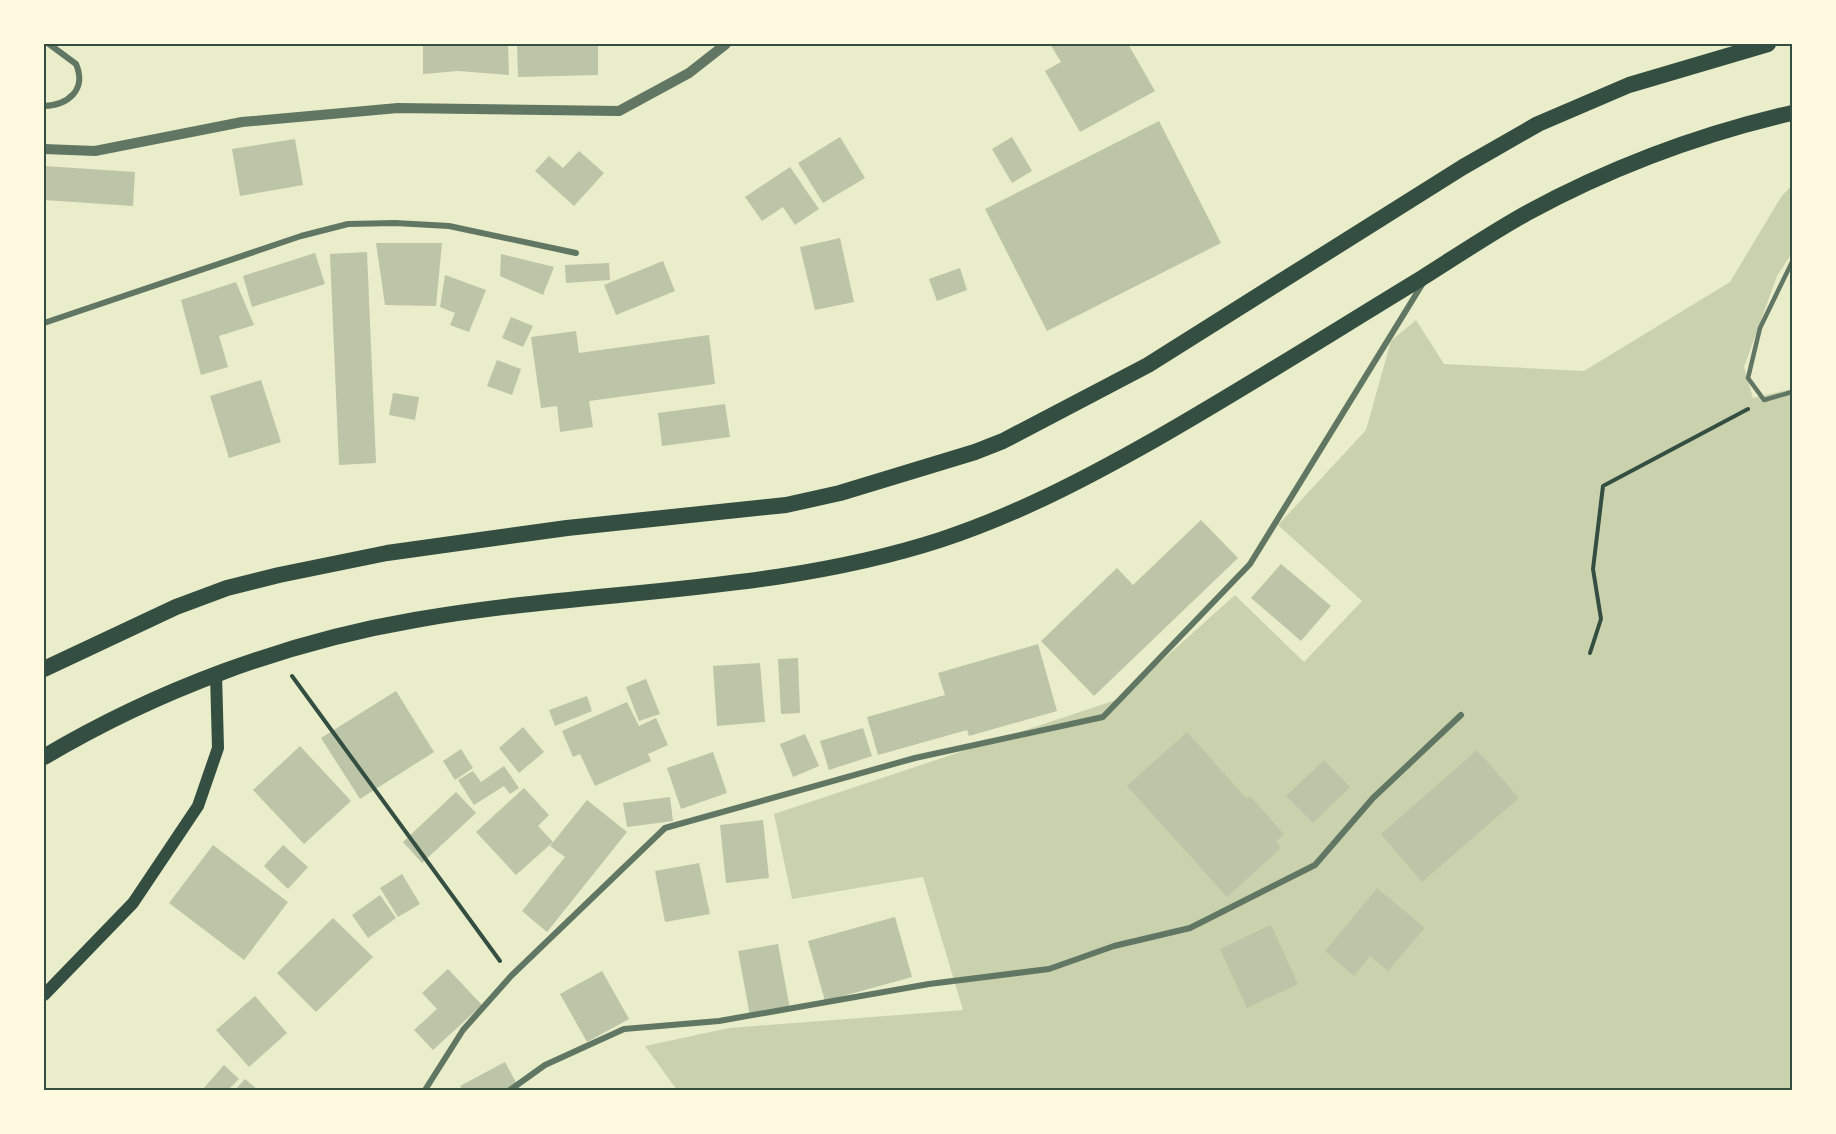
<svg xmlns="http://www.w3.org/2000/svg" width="1836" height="1134" viewBox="0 0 1836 1134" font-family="'Public Sans',sans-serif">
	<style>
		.green { fill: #cad2ad }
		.building { fill: #bcc5a7 }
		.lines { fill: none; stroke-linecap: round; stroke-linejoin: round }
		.path { stroke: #344e41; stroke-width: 4 }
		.service { stroke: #617663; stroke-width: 4.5 }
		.minor { stroke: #617663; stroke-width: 6 }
		.tertiary { stroke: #617663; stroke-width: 10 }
		.secondary { stroke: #344e41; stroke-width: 12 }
		.trunk { stroke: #344e41; stroke-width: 16 }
		.neatline { fill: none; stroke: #344e41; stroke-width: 2 }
	</style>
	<rect width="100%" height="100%" fill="#e9edc9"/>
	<path class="green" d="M1792 185V253L1777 276 1744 367 1753 398 1792 389V1090H677L645 1046 729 1028 963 1010 923 877 792 899 774 814 1119 699 1235 595 1304 662 1362 601 1278 525 1366 430 1391 341 1416 320 1444 364 1584 371 1730 282 1781 197Z"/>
	<g class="building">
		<path d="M423 44H508L509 75 458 71 423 74Z"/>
		<path d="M517 44H598V75L518 77Z"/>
		<path d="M1050 44H1128L1155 91 1080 132 1045 71 1061 62Z"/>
		<path d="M1159 121 1221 243 1047 331 985 209Z"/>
		<path d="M840 137 865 178 823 203 798 163Z"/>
		<path d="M1012 137 1032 171 1012 183 992 149Z"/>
		<path d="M295 139 303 185 240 196 232 149Z"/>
		<path d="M579 151 604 173 574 206 535 171 549 156 563 168Z"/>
		<path d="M44 166 135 172 133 206 44 200Z"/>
		<path d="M790 167 819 209 795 225 783 207 762 221 745 197Z"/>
		<path d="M840 238 854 302 815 310 800 247Z"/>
		<path d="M376 243H442L436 306 385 305Z"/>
		<path d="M367 252 376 463 339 465 330 254Z"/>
		<path d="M315 253 325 284 252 307 243 276Z"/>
		<path d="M501 254 554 267 543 295 500 276Z"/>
		<path d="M663 261 675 291 616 315 604 285Z"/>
		<path d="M609 263 610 280 566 283 565 265Z"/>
		<path d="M960 268 967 290 937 301 929 279Z"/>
		<path d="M445 275 486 290 469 332 450 325 455 313 440 307Z"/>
		<path d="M236 282 254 325 219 336 228 367 201 375 181 300Z"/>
		<path d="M511 317 533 326 523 347 502 338Z"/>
		<path d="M576 331 579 353 709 335 715 384 589 401 593 427 560 432 557 406 541 408 531 337Z"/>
		<path d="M497 360 521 369 512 395 487 386Z"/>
		<path d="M261 380 281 442 229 458 210 396Z"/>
		<path d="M393 393 419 397 415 420 389 415Z"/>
		<path d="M725 404 730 437 662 446 658 413Z"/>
		<path d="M1201 520 1238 558 1094 696 1041 641 1117 568 1133 585Z"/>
		<path d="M1281 564 1331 606 1301 641 1251 598Z"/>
		<path d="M1038 644 1057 711 969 736 967 730 878 755 867 717 945 695 938 673Z"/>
		<path d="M798 658 800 713 781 714 778 659Z"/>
		<path d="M760 663 765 722 717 726 713 666Z"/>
		<path d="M646 679 660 714 639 721 626 687Z"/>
		<path d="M396 691 434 752 360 799 321 738Z"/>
		<path d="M587 696 592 711 555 726 549 710Z"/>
		<path d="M627 702 639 726 656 718 668 745 648 754 651 761 595 786 580 754 573 757 562 731Z"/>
		<path d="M523 727 544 752 519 773 499 748Z"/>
		<path d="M863 728 872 756 829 770 820 741Z"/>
		<path d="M1187 732 1247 799 1250 796 1284 834 1276 842 1281 848 1227 897 1127 786Z"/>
		<path d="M805 734 819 766 793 777 780 744Z"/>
		<path d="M300 746 351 801 304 844 253 790Z"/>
		<path d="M461 749 473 768 455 780 443 761Z"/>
		<path d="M1477 750 1519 798 1422 882 1381 834Z"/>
		<path d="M713 752 727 793 681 809 667 768Z"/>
		<path d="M1324 760 1350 787 1313 823 1286 796Z"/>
		<path d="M504 766 519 788 510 794 504 786 474 805 458 780 473 771 481 782Z"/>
		<path d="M524 788 549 815 538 826 553 842 516 875 476 832Z"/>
		<path d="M456 792 476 813 422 863 403 842Z"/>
		<path d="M670 797 673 821 627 827 623 803Z"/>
		<path d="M587 800 627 832 547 932 522 911 565 857 550 846Z"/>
		<path d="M763 820 769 878 726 883 720 825Z"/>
		<path d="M213 845 288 902 244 960 169 903Z"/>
		<path d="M283 845 308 867 288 889 264 866Z"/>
		<path d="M699 863 710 914 665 922 655 871Z"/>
		<path d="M402 874 420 904 398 917 380 888Z"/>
		<path d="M1377 888 1425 928 1388 971 1370 956 1354 976 1325 951Z"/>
		<path d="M380 895 396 918 368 938 352 915Z"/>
		<path d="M895 917 912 977 825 1001 808 941Z"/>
		<path d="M333 918 373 957 316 1012 277 973Z"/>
		<path d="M1271 925 1298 984 1247 1008 1220 949Z"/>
		<path d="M778 944 790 1009 750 1016 738 951Z"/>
		<path d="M448 969 482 1005 433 1050 414 1030 437 1009 422 993Z"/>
		<path d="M602 971 629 1019 587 1042 560 994Z"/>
		<path d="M255 996 287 1033 249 1067 216 1030Z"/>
		<path d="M505 1062 519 1088 462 1090 460 1086Z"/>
		<path d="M224 1065 239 1079 228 1090H205L203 1089Z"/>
		<path d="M245 1079 258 1090H235Z"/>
	</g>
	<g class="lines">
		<g class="path">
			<path d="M1590 653 1601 619 1593 569 1603 486 1748 409"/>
			<path d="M292 676 500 961"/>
		</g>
		<path class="service" d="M1792 262 1760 328 1748 378 1764 400 1792 392"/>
		<g class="minor">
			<path d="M44 106C68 105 87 90 76 64L49 44"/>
			<path d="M44 323 301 236 348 224 395 223 449 226 576 253"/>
			<path d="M425 1090 463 1030 511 976 665 828 915 758 1103 717 1250 564 1423 283"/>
			<path d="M510 1090 545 1065 624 1029 719 1021 929 984 1049 969 1114 946 1190 928 1315 865 1373 798 1461 715"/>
		</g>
		<path class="tertiary" d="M44 149 95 151 242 122 398 108 619 111 689 73 726 44"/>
		<path class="secondary" d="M44 995 133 903 198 806 218 748 216 674"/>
		<g class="trunk">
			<path d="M44 669 176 607 227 588 279 575 387 553 567 528 786 505 840 493 975 452 1003 441 1148 365 1463 167 1538 124 1629 85 1768 44"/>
			<path d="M44 757C157 690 286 642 415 620 590 589 770 595 940 540 1016 515 1085 479 1154 440 1245 388 1333 332 1422 278 1457 256 1491 233 1527 213 1610 168 1701 134 1792 113"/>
		</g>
	</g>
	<rect width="1836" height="1134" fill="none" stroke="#fefae0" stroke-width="90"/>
	<rect x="45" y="45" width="1746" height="1044" class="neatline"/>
</svg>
